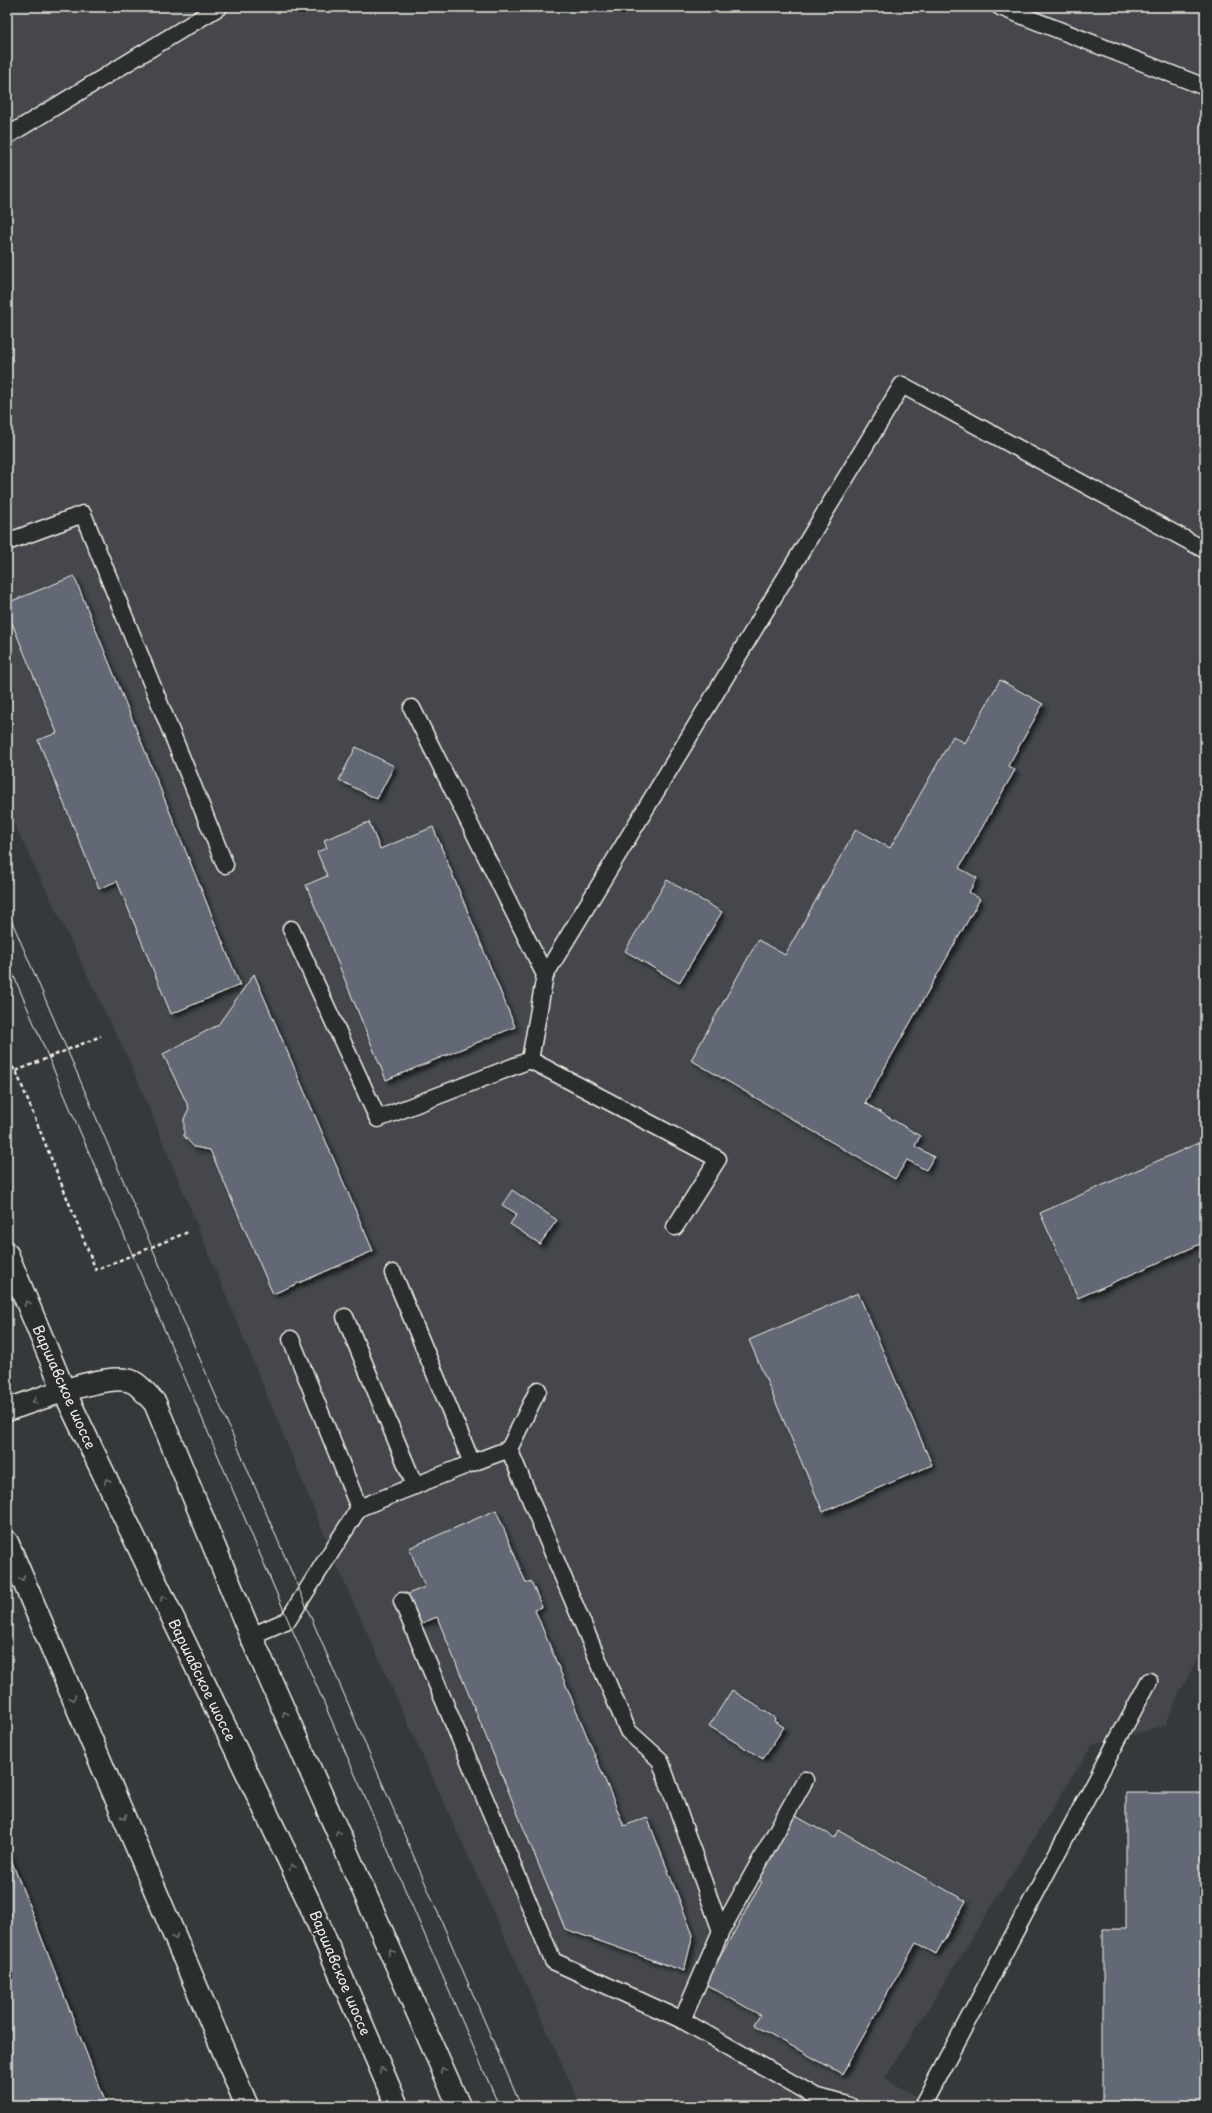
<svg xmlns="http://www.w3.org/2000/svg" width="1212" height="2113" viewBox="0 0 1212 2113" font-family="'Playpen Sans',sans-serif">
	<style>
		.built { fill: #44474d }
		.building { fill: #646776; stroke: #f4f1e8; filter: url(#shadow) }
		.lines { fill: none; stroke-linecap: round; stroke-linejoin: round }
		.lane-casing { stroke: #f4f1e8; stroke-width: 19 }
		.secondary-casing { stroke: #f4f1e8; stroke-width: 25 }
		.primary-casing { stroke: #f4f1e8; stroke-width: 25 }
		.path { stroke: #f4f1e8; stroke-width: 2.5; stroke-dasharray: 4 3; stroke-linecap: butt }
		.lane { stroke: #2a2d2e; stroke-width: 16 }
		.secondary { stroke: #2a2d2e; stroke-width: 22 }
		.primary { stroke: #2a2d2e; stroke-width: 22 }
		.tram { stroke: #f4f1e8; stroke-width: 1 }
		.oneway { stroke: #71726f }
		.labels { text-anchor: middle; stroke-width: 3; stroke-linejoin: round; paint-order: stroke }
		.street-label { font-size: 14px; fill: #f4f1e8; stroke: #2a2d2e }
	</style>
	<defs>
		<filter id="shadow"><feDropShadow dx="3.5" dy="3.5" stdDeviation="2" flood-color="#0009"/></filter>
	</defs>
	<rect width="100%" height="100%" fill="#36393c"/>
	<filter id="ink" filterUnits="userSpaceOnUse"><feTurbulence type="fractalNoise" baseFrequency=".025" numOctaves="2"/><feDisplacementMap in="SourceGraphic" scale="8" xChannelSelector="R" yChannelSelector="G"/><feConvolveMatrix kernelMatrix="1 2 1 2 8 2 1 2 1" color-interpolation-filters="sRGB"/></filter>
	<g filter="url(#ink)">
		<path class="built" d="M7 7H1205V1646L1176 1699 1166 1725 1092 1745 885 2078 931 2106H581L338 1568 133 1069 7 809Z"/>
		<g class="building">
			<path d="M74 576 240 985 171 1014 117 881 99 889 38 740 57 733 7 611V603Z"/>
			<path d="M1000 680 1043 704 1008 766 1015 770 959 868 977 878 969 892 980 899 865 1103 920 1136 915 1146 934 1157 926 1170 907 1160 895 1179 691 1060 758 940 785 955 856 829 890 848 953 736 965 743Z"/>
			<path d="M356 747 394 766 377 799 339 780Z"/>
			<path d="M369 822 380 849 433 827 515 1027 386 1080 306 885 327 876 317 852 327 848 324 840Z"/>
			<path d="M667 880 722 912 679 983 625 951Z"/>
			<path d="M254 974 373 1251 273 1294 210 1150 194 1147 184 1136V1119L189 1108 163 1054 218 1025Z"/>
			<path d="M1205 1140V1242L1078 1298 1040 1213Z"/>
			<path d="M512 1190 557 1220 540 1244 510 1224 517 1214 502 1205Z"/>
			<path d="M858 1293 932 1465 823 1512 749 1340Z"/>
			<path d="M496 1510 526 1583 531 1581 542 1607 535 1610 624 1826 647 1817 693 1935 684 1971 565 1929 437 1617 415 1626 403 1596 425 1587 409 1548Z"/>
			<path d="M732 1690 775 1718 774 1721 784 1727 763 1759 709 1726Z"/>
			<path d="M1126 1793H1205V2106H1103V1929H1126Z"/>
			<path d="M792 1814 835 1838 839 1830 966 1901 936 1954 916 1943 842 2074 754 2025 760 2015 705 1984 762 1882 756 1879Z"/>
			<path d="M7 1849 107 2106H7Z"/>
		</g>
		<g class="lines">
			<defs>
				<g id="lane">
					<path d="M1000 7 1205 87"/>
					<path d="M7 136 219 7"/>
					<path d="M7 542 83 514 225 865"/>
					<path d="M412 708 545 975"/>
					<path d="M291 929 378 1119 530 1060 718 1159 675 1227"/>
					<path d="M530 1060 545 975 902 385 1205 550"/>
					<path d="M345 1317 415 1486"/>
					<path d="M291 1339 359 1508"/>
					<path d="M538 1390 509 1449 628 1731 660 1760 721 1931 682 2020"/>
					<path d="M472 1463 509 1449"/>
					<path d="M402 1601 553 1961 682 2020 815 2096 850 2106"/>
					<path d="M251 1636 288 1620 359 1508 472 1463 393 1273"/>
					<path d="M721 1931 805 1780"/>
					<path d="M922 2106 1149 1681"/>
				</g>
				<path id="secondary" d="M7 1410C32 1402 110 1370 133 1382 141 1386 149 1397 155 1403L251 1636 459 2106"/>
				<g id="primary">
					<path d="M7 1254 64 1391 309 1902 397 2106"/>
					<path d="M7 1542 247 2106"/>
				</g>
			</defs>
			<use href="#lane" class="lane-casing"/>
			<use href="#secondary" class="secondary-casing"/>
			<use href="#primary" class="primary-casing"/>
			<g class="path">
				<path d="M7 1062 16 1071 96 1270 188 1232"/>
				<path d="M16 1071 101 1036"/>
			</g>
			<use href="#lane" class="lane"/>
			<use href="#secondary" class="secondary"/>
			<use href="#primary" class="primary"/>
			<g class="tram">
				<path d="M7 910 521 2106"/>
				<path d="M7 960 288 1620 499 2106"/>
			</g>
		</g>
		<defs><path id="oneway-chevron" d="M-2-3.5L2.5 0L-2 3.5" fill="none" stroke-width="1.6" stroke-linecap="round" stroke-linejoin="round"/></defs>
		<g class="oneway">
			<use href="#oneway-chevron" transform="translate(27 1303) rotate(-112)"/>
			<use href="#oneway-chevron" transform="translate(35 1401) rotate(161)"/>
			<use href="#oneway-chevron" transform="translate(107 1481) rotate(-116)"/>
			<use href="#oneway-chevron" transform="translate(22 1578) rotate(67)"/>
			<use href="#oneway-chevron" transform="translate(163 1598) rotate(-116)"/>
			<use href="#oneway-chevron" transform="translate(73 1698) rotate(67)"/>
			<use href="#oneway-chevron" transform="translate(285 1714) rotate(-114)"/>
			<use href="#oneway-chevron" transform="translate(124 1817) rotate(67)"/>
			<use href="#oneway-chevron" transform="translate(338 1833) rotate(-114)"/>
			<use href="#oneway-chevron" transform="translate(292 1867) rotate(-116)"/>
			<use href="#oneway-chevron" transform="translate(175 1937) rotate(67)"/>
			<use href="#oneway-chevron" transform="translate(391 1952) rotate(-114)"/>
			<use href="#oneway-chevron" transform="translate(382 2070) rotate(-113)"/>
			<use href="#oneway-chevron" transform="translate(443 2070) rotate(-114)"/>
		</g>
	</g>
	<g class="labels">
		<g class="street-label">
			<text transform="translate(64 1387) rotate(66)" y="5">Варшавское шоссе</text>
			<text transform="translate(202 1680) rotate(64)" y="5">Варшавское шоссе</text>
			<text transform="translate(340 1973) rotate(67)" y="5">Варшавское шоссе</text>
		</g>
	</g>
	<rect width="1212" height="2113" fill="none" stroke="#2a2d2e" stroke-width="24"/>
	<rect x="12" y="12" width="1188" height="2089" fill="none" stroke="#f4f1e8" stroke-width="1.5" filter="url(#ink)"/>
</svg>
